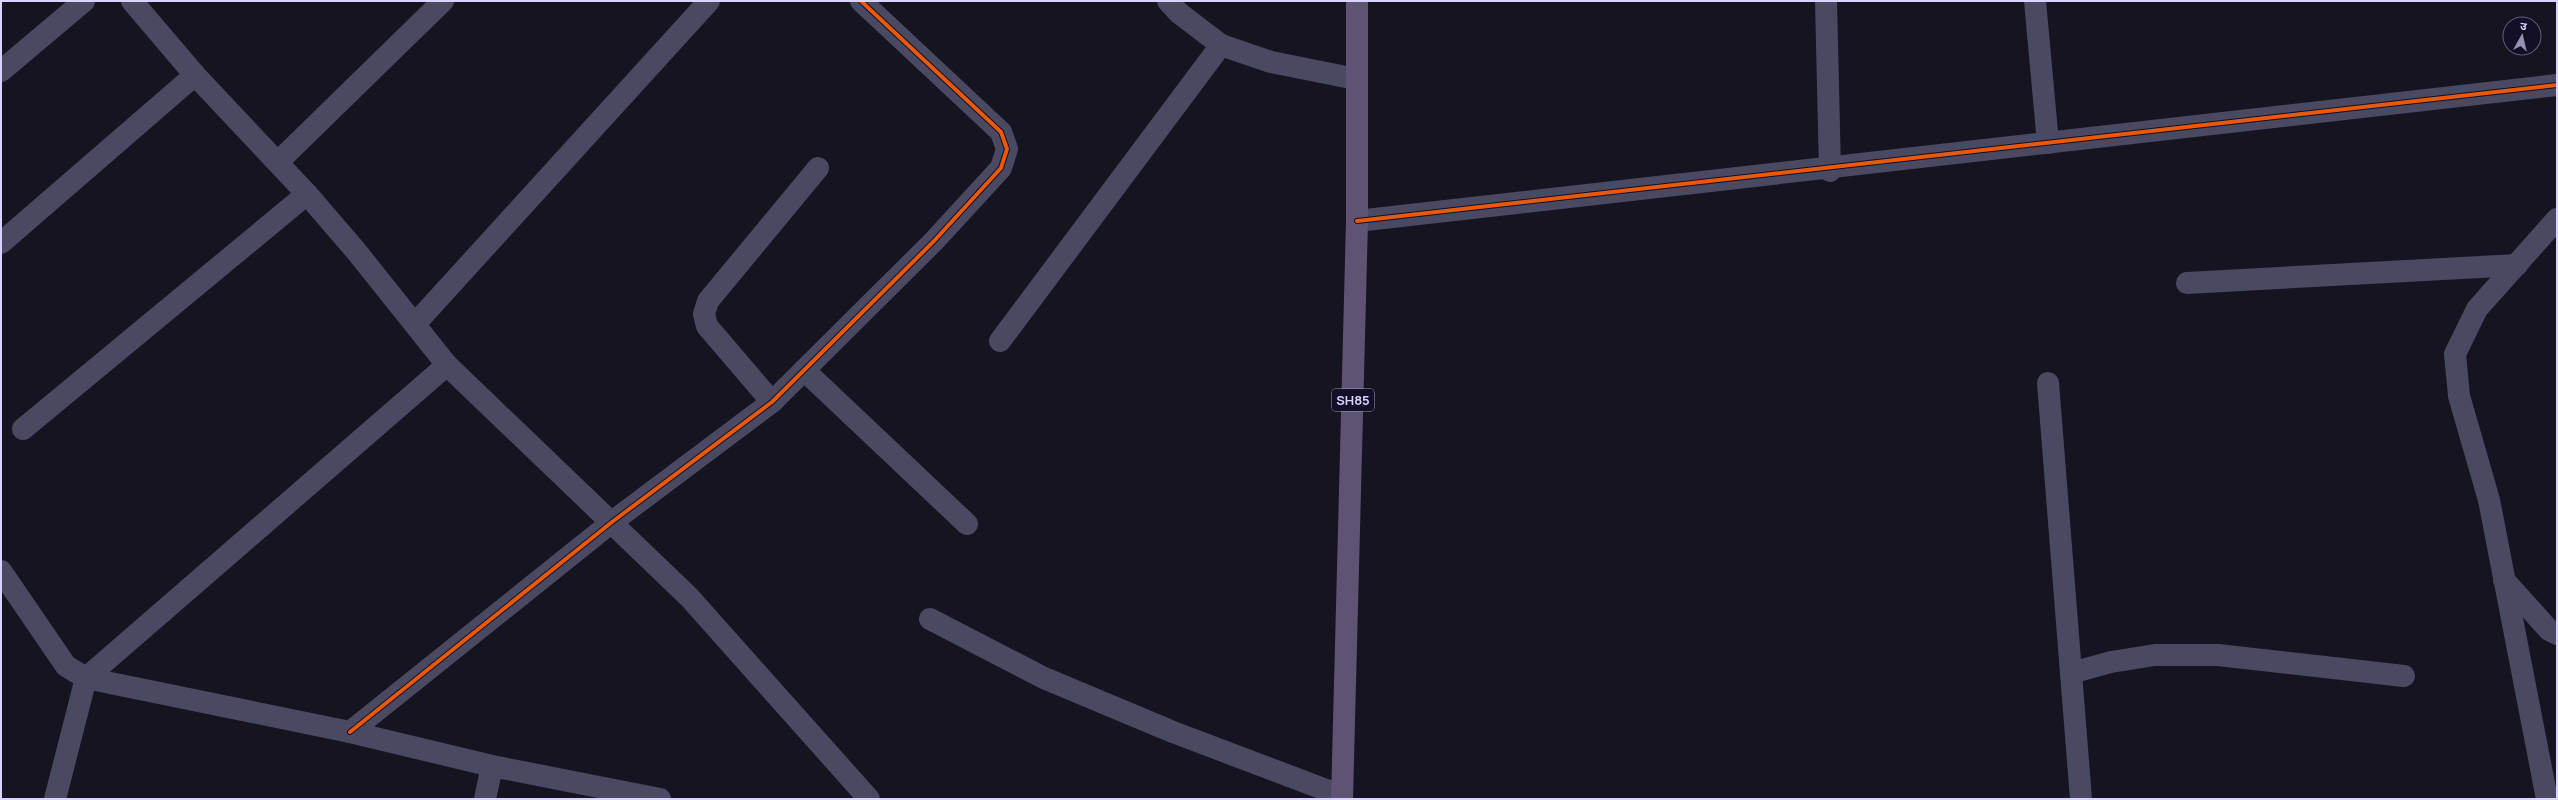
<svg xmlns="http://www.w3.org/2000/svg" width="2558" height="800" viewBox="0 0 2558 800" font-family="Manrope,'Noto Sans Devanagari',sans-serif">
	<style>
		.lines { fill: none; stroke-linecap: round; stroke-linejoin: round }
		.minor { stroke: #4a4962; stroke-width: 22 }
		.major { stroke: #5e5373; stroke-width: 22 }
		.cycleway-casing { stroke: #130f26; stroke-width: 6 }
		.cycleway { stroke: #e8590c; stroke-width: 4 }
		.labels { text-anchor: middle; stroke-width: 3; stroke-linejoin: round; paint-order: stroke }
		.shield { fill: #130f26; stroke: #9e99be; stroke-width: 1 }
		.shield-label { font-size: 13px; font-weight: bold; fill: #d9d4ff }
	</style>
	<rect width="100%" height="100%" fill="#161421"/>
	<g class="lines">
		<g class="minor">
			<path d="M132 1 195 75 307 194 356 251 447 365 689 597 869 799"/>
			<path d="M1168 1 1179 13 1221 45 1271 62 1356 79"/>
			<path d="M1826 1 1830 171"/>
			<path d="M2035 1 2048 143"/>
			<path d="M1 71 84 1"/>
			<path d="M278 162 443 1"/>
			<path d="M1357 221C1758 178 2158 133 2557 85"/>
			<path d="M1 243 195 75"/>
			<path d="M2187 283 2517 265"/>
			<path d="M415 324 709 1"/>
			<path d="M1000 341 1221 45"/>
			<path d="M804 370 967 524"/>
			<path d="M2048 383 2081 799"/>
			<path d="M772 402 707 326 704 314 708 301 818 168"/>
			<path d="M23 429 307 194"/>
			<path d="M1 571 66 666 86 678 350 732 492 766 660 799"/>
			<path d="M2504 580 2549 630 2557 634"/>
			<path d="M930 619 1044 678 1173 732 1342 796"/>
			<path d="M2071 673 2111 662 2155 655H2218L2404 676"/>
			<path d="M350 732 612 522 772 402 934 241 1001 168 1007 149 1001 132 861 1"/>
			<path d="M55 799 86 678 447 365"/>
			<path d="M485 799 492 766"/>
			<path d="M2547 799 2489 500 2459 396 2455 354 2477 309 2557 219"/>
		</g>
		<path class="major" d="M1342 799 1357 221V1"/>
		<defs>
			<g id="cycleway">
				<path d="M1357 221C1758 178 2158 133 2557 85"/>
				<path d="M350 732 612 522 772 402 934 241 1001 168 1007 149 1001 132 861 1"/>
			</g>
		</defs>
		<use href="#cycleway" class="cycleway-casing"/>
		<use href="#cycleway" class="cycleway"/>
	</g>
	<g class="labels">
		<rect class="shield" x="1332" y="389" width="42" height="22" rx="3"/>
		<g class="shield-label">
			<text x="1353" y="405">SH85</text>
		</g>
	</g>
	<rect width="2558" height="800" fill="none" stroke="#d9d4ff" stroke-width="4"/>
	<g transform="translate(2522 36) rotate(8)"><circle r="19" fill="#130f26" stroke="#625e7d"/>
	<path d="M0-3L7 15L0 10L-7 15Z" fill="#9591b1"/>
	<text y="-6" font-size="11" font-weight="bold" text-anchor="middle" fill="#d9d4ff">उ</text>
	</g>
</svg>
